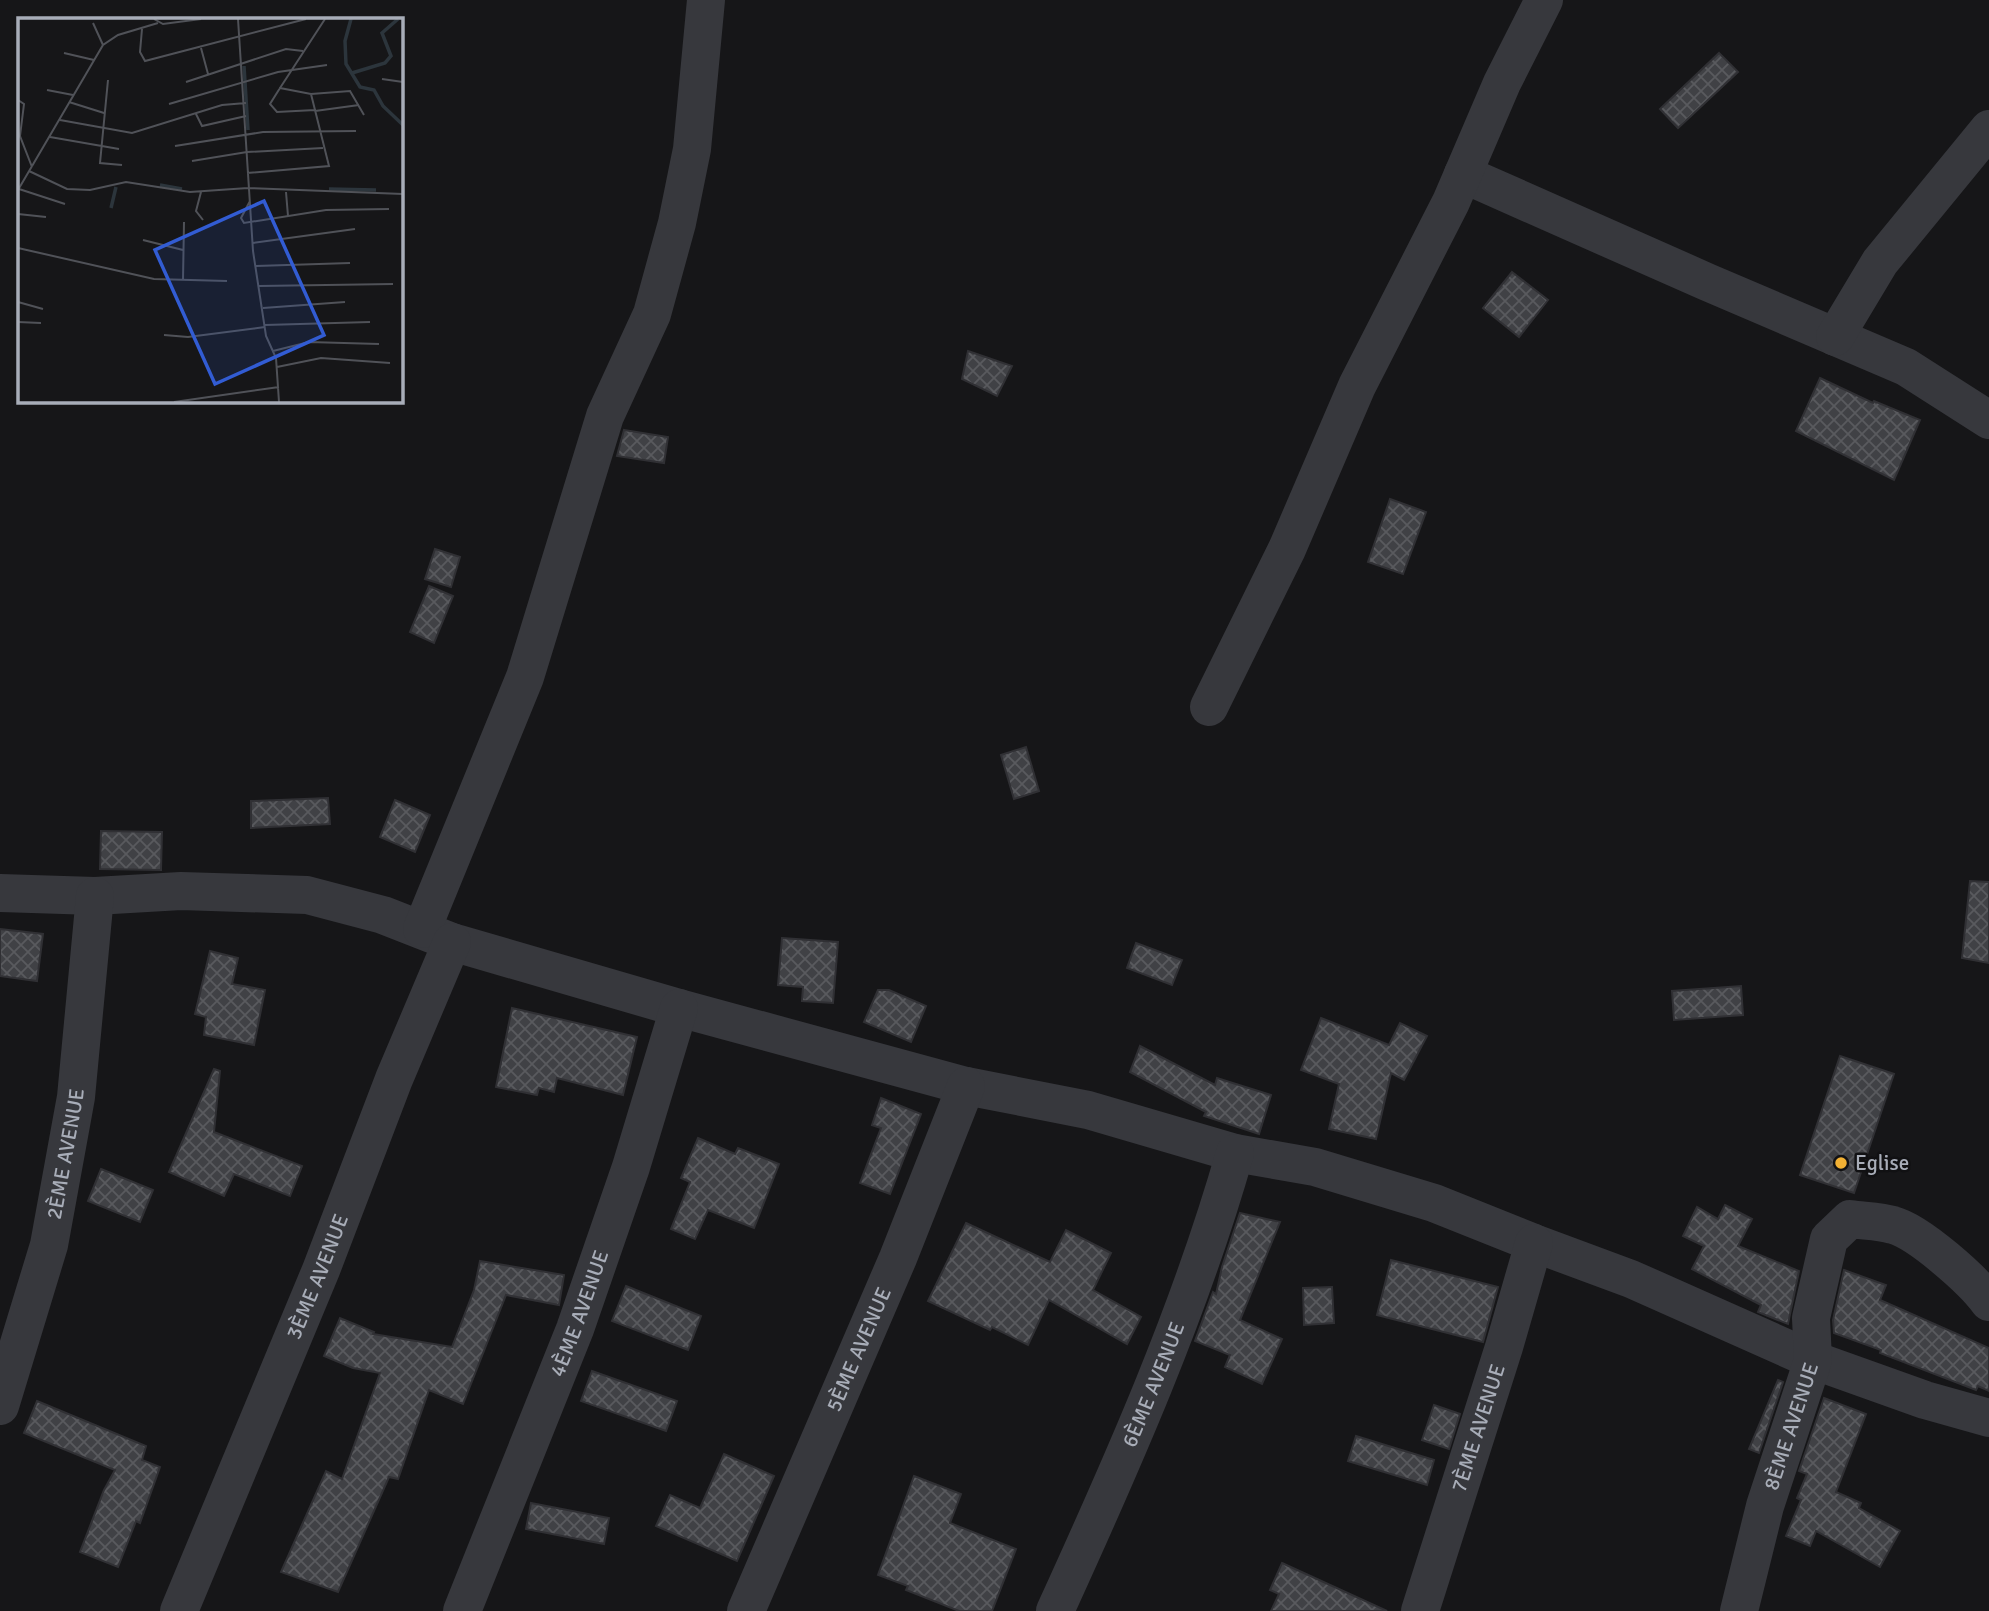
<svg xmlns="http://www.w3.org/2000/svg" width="1989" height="1611" viewBox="0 0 1989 1611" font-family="Signika,sans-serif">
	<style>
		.building { fill: url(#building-cross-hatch); stroke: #303034; stroke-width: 2 }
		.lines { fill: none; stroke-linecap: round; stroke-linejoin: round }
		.minor { stroke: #37383d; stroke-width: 38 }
		.poi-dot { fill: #f2b134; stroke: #111113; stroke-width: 2.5 }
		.labels { text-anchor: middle; stroke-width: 5; stroke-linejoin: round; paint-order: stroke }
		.street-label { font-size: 21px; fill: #a8adb8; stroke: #111113 }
		.poi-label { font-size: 21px; fill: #a8adb8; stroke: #111113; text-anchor: start }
		.inset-river { fill: none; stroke: #2c353c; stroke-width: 3.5 }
		.inset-road { fill: none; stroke: #505258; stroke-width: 2 }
		.view { fill: #325cd3; fill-opacity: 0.15; stroke: #325cd3; stroke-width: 3.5 }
		.inset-edge { fill: none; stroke: #a8adb8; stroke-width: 3.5 }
	</style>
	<defs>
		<pattern id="building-cross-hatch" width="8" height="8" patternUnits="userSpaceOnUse" patternTransform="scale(1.75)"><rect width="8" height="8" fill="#404145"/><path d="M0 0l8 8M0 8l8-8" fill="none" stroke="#595a5e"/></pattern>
	</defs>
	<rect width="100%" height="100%" fill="#161618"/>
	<g class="building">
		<path d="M1719 53 1738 72 1678 128 1660 109Z"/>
		<path d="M1512 272 1548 300 1519 337 1483 308Z"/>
		<path d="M968 351 1012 366 997 396 962 379Z"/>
		<path d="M1820 378 1873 403 1874 401 1920 420 1894 480 1796 431Z"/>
		<path d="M624 430 668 437 664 463 617 456Z"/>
		<path d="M1390 499 1426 512 1403 574 1368 562Z"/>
		<path d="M435 549 460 557 451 587 425 579Z"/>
		<path d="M429 586 453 596 434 643 410 632Z"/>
		<path d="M1026 747 1039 791 1014 799 1001 755Z"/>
		<path d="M328 798 330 824 251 828V801Z"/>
		<path d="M395 800 430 815 415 852 380 837Z"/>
		<path d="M101 831 162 832 161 870 100 869Z"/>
		<path d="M1970 881 1989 882V963L1962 958Z"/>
		<path d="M0 929 43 934 37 981 0 976Z"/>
		<path d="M782 938 838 942 833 1003 802 1001 803 987 778 985Z"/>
		<path d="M1136 943 1182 960 1172 985 1127 968Z"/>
		<path d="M210 951 238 958 232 984 265 990 254 1045 204 1035 206 1017 195 1014Z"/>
		<path d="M1741 986 1743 1015 1674 1020 1672 991Z"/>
		<path d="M878 990H889L926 1006 911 1042 864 1022Z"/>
		<path d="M512 1008 637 1037 623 1095 557 1078 554 1092 539 1088 537 1095 496 1087Z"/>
		<path d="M1321 1018 1389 1045 1400 1023 1427 1036 1404 1080 1391 1073 1376 1139 1329 1129 1339 1084 1301 1070Z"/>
		<path d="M1140 1046 1215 1085 1217 1078 1271 1095 1259 1134 1204 1116 1206 1112 1130 1072Z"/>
		<path d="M1840 1056 1894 1074 1854 1193 1800 1175Z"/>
		<path d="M214 1069 220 1071 214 1132 302 1166 290 1196 234 1174 224 1196 169 1172Z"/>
		<path d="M881 1098 921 1114 890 1194 860 1183 881 1128 872 1125Z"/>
		<path d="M698 1138 735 1154 738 1148 779 1164 754 1228 708 1210 695 1239 671 1229 690 1182 681 1178Z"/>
		<path d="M101 1169 153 1190 140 1222 88 1201Z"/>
		<path d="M1725 1205 1752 1219 1738 1246 1799 1271 1788 1324 1758 1312 1761 1305 1692 1269 1704 1246 1683 1236 1697 1207 1718 1219Z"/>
		<path d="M1240 1213 1280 1222 1240 1320 1282 1339 1262 1384 1225 1367 1230 1355 1195 1341 1213 1292 1216 1294 1222 1267Z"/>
		<path d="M966 1223 1050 1262 1066 1230 1111 1253 1093 1290 1141 1317 1127 1344 1049 1300 1028 1345 992 1327 990 1330 928 1301Z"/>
		<path d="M1391 1260 1498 1287 1483 1342 1377 1315Z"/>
		<path d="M480 1261 564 1275 559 1305 506 1295 463 1404 429 1390 398 1479 389 1477 338 1592 281 1572 326 1471 342 1479 380 1373 353 1368 324 1356 340 1318 374 1332 373 1334 452 1347 474 1290Z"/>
		<path d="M1844 1270 1886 1285 1880 1300 1989 1348V1391L1978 1386 1976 1390 1880 1353 1881 1350 1834 1333 1833 1320Z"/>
		<path d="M626 1286 701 1316 688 1350 612 1321Z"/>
		<path d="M1332 1287 1334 1323 1304 1325 1303 1288Z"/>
		<path d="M592 1371 677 1401 666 1431 581 1401Z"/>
		<path d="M1778 1380 1783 1382 1759 1453 1749 1449Z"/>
		<path d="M1824 1398 1866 1414 1836 1492 1861 1503 1859 1508 1900 1531 1880 1567 1816 1531 1810 1546 1786 1536 1801 1500 1797 1498 1807 1474 1799 1471Z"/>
		<path d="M37 1401 146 1446 142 1460 160 1467 140 1523 136 1521 118 1567 80 1552 104 1490 115 1470 24 1433Z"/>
		<path d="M1434 1405 1460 1414 1449 1449 1422 1440Z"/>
		<path d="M1356 1436 1434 1460 1427 1485 1348 1461Z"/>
		<path d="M724 1454 774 1476 737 1561 656 1526 670 1495 700 1508Z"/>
		<path d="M914 1476 961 1494 950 1523 1016 1549 992 1611H959L906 1590 908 1586 878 1575Z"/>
		<path d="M531 1503 609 1518 604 1544 526 1529Z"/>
		<path d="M1282 1563 1387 1611H1271L1279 1594 1270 1590Z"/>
	</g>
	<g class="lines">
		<g class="minor">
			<path d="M1463 174 1707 282 1906 367 1989 420"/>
			<path d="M1835 337 1880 262 1989 129"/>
			<path d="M1209 707 1287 549 1357 386 1451 202 1502 83 1544 0"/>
			<path d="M0 893 95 896 181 891 307 895 383 915 452 942 679 1008 966 1086 1088 1110 1235 1153 1315 1167 1434 1203 1534 1243 1631 1279 1813 1360 1925 1400 1989 1418"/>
			<path d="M422 929 525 677 605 416 652 314 677 223 692 149 706 0"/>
			<path id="s1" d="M0 1406 49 1245 76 1097 95 896"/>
			<path id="s2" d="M179 1611 321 1270 394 1079 452 942"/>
			<path id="s3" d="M462 1611 575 1329 631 1167 679 1008"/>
			<path id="s4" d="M746 1611 898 1258 966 1086"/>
			<path id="s5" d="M1055 1611C1123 1462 1190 1311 1235 1153"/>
			<path id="s6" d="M1420 1611 1504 1347 1534 1243"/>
			<path id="s7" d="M1739 1611 1765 1506 1813 1360 1811 1318 1829 1239 1850 1219C1864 1221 1880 1221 1893 1225 1919 1232 1973 1280 1989 1302"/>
		</g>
	</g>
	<circle class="poi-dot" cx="1841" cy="1163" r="7"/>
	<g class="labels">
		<g class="street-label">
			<text dy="7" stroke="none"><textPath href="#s1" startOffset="261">2ÈME AVENUE</textPath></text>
			<text dy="7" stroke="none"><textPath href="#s2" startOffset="362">3ÈME AVENUE</textPath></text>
			<text dy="7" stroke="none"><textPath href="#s3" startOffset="320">4ÈME AVENUE</textPath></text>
			<text dy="7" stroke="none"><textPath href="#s4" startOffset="285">5ÈME AVENUE</textPath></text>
			<text dy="7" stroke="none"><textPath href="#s5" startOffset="247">6ÈME AVENUE</textPath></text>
			<text dy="7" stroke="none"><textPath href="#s7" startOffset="192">8ÈME AVENUE</textPath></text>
			<text dy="7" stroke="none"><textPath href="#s6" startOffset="192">7ÈME AVENUE</textPath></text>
		</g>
		<g class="poi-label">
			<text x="1855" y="1170">Eglise</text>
		</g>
	</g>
	<g transform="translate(18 18)">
		<rect width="385" height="385" fill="#161618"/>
		<path class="inset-river" d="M333 1 327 23 328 46 342 69 356 72 365 88 385 107M226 48 230 112M334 55 367 45 373 38 364 15 380 1M142 167 164 171M311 171 358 172M93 190 98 169"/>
		<path class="inset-road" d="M136 1 145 6 183 1M220 1 235 233 248 318 258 340 261 384M307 1 262 70 293 76 332 73 346 97M75 5 85 27M124 11 122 34 127 43 288 1M183 30 190 56M46 35 76 42M364 61 385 64M90 62 82 145 104 147M168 64 268 31 285 33M262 70 252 86 259 94 297 92M29 72 55 77M0 82 6 86 2 118 14 149M51 84 86 95M151 86 260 54 309 47M297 93 341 87M178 96 184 108 228 98M42 102 114 115 204 87 228 85M32 119 101 131M157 128 245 114 338 113M174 143 229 134 305 130M11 153 49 171 72 172 108 164 172 174 230 170 385 176M229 155 311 148 293 76M1 171 47 186M0 172 85 27 100 17 140 5M183 174 178 193 185 202M268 174 270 198M232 183 223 200 226 205 308 192 371 191M0 196 28 199M125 222 165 232M235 225 337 211M0 230 136 261 209 263M238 248 332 245M165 262 166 204M241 268 375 266M0 284 25 291M245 290 327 284M0 304 23 305M247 307 352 304M146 317 170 319 247 309M255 333 291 324 361 326M259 349 303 340 372 345M156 384 261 369"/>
		<path class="view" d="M246 183 306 317 197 366 137 232Z"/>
		<rect width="385" height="385" class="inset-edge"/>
	</g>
</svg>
